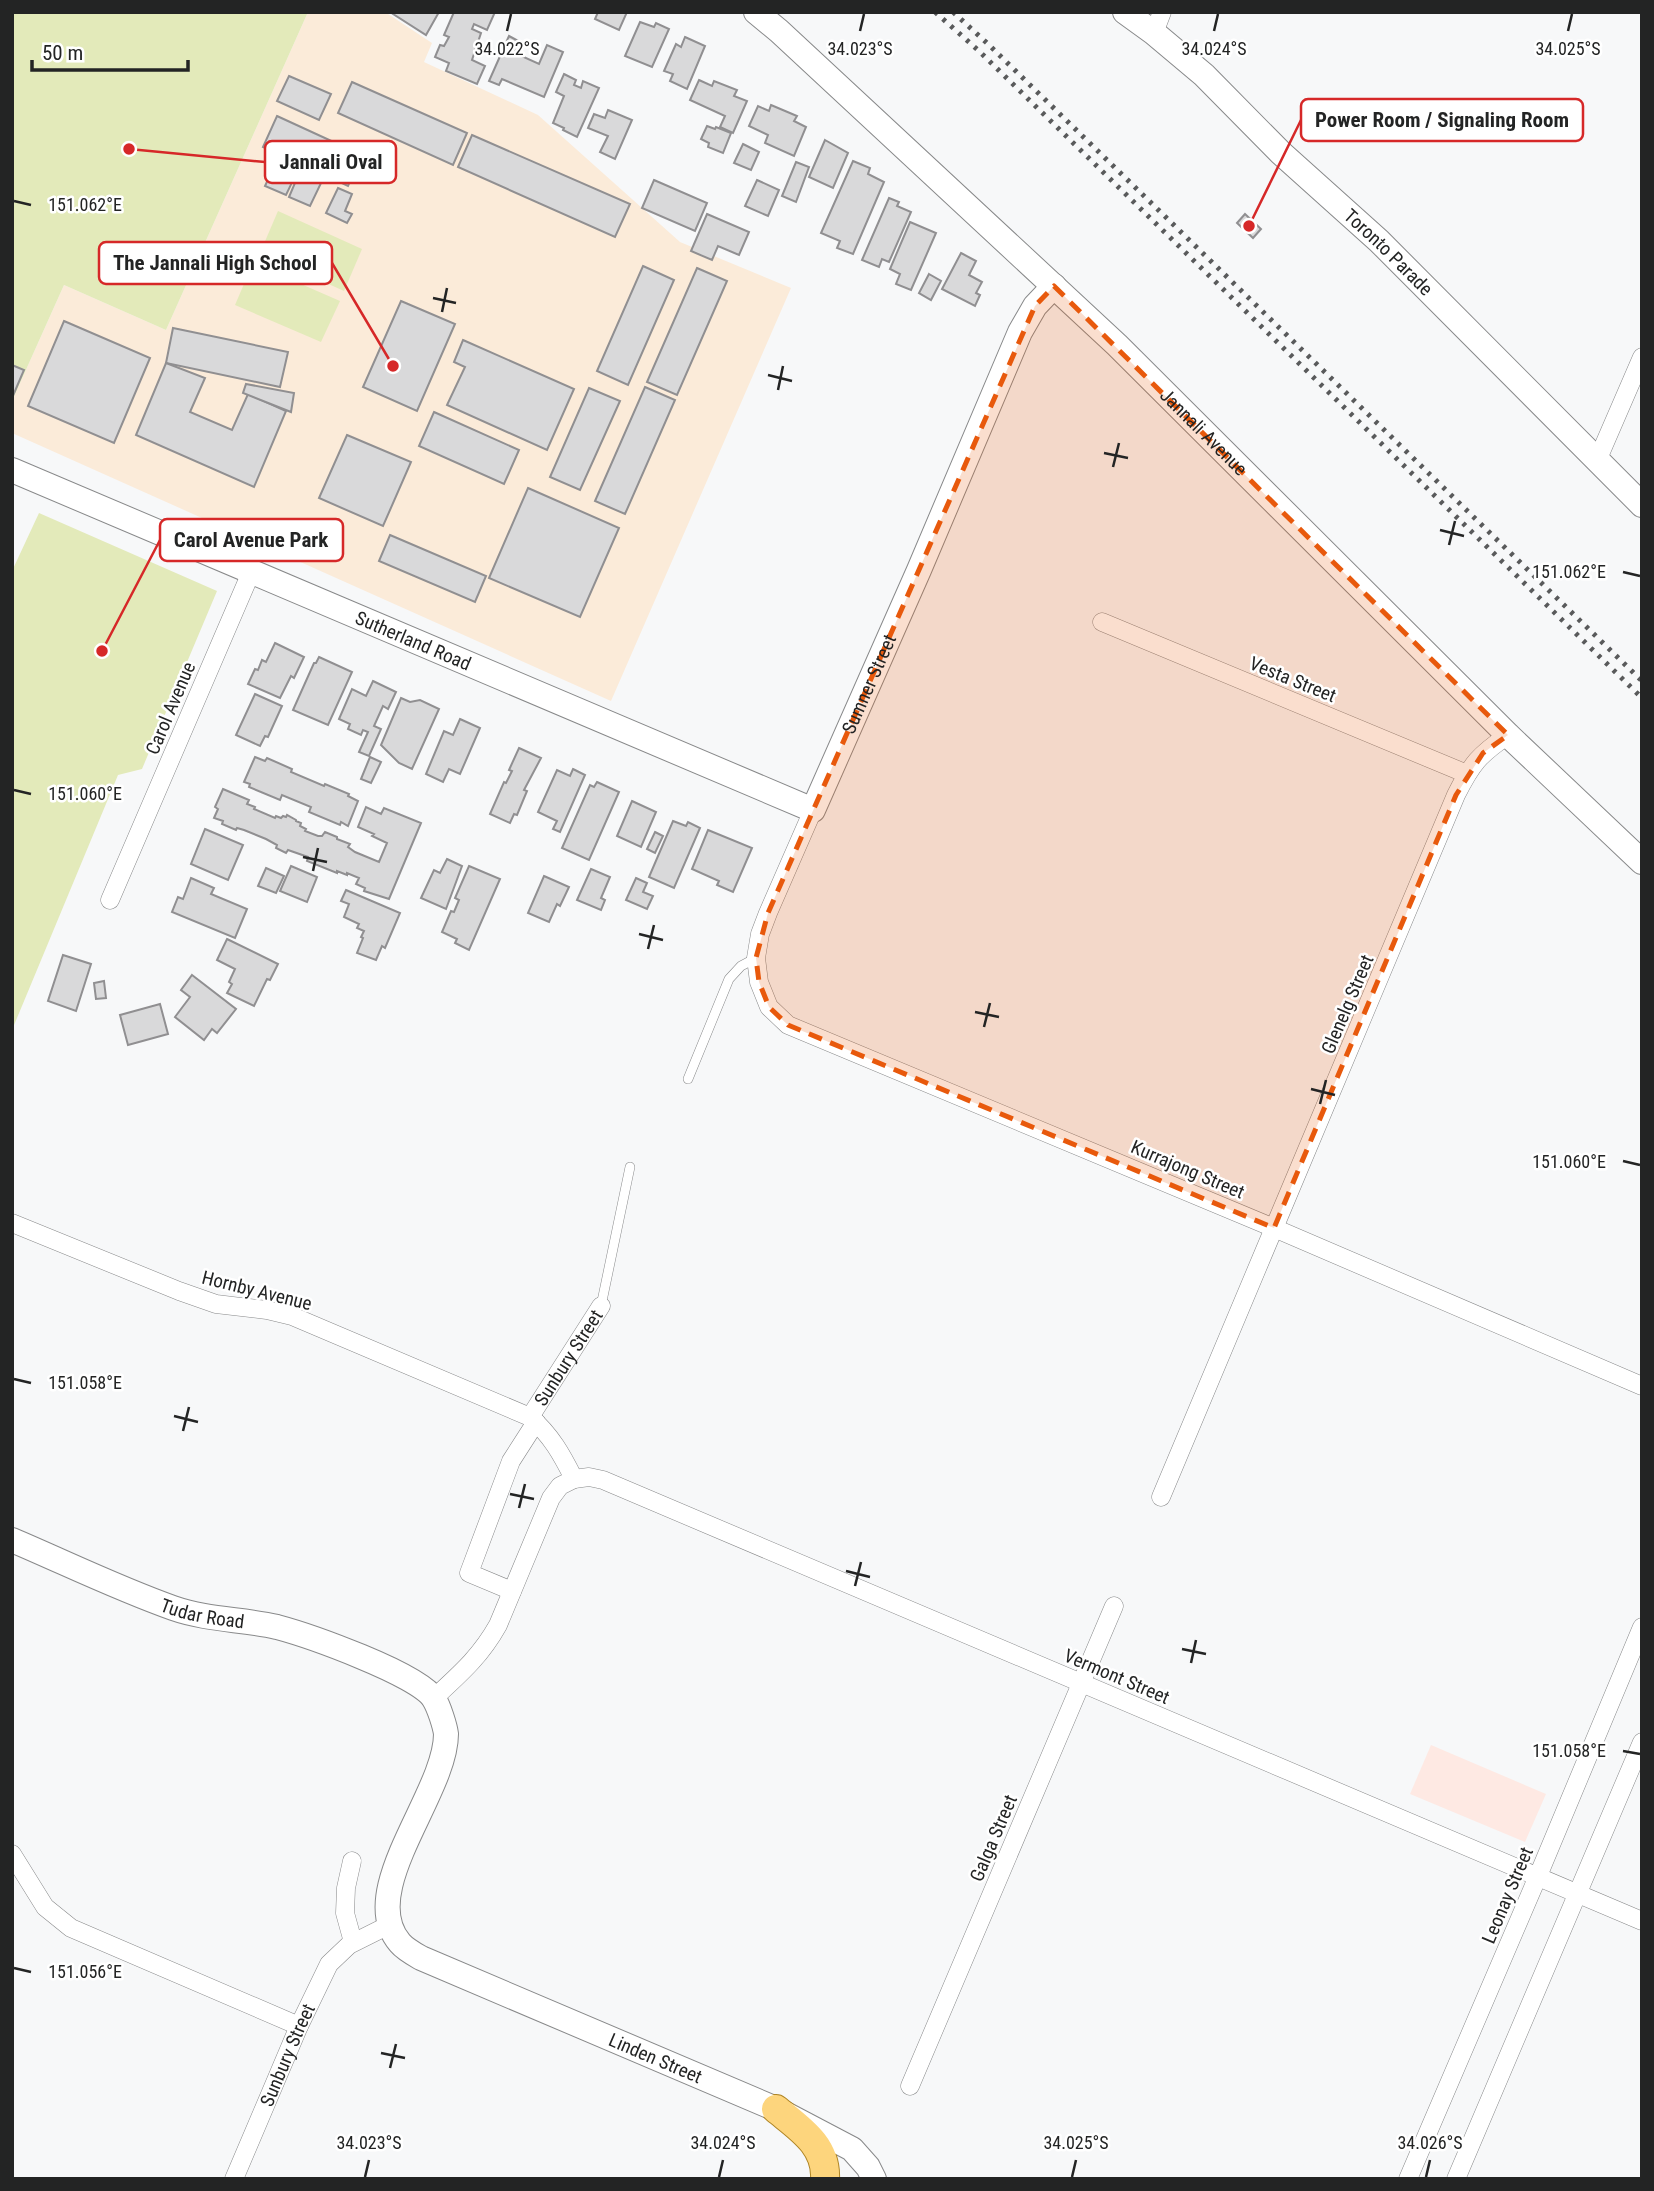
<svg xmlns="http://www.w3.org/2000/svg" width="1654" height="2191" viewBox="0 0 1654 2191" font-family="'Roboto Condensed',sans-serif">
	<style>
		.commercial { fill: #fee9e3 }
		.education { fill: #fbebd9 }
		.green { fill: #e3eaba }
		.building { fill: #d9d9da; stroke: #908f91; stroke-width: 2 }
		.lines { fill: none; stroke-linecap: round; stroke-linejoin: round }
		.lane-casing { stroke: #88898a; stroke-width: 10 }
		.street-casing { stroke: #88898a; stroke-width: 19 }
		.secondary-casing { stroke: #88898a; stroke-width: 26 }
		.primary-casing { stroke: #af8525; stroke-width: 30 }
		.lane { stroke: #fff; stroke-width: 9 }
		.street { stroke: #fff; stroke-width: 18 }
		.secondary { stroke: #fff; stroke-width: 24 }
		.primary { stroke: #fdd57d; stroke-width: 28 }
		.rail { stroke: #595a5b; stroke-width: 5; stroke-dasharray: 3.5 7; stroke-linecap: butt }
		.marked { fill: #e8590c; fill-opacity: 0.2; stroke: #e8590c; stroke-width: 5; stroke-dasharray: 14 9; stroke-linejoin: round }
		.ticks { fill: none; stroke: #232424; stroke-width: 2.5 }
		.labels { text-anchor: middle; stroke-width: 5; stroke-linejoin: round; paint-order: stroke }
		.street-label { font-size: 19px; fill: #232424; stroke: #fff }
		.ticks-label { font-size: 18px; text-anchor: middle; fill: #232424; stroke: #fff; stroke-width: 5; stroke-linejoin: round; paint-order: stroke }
		.leader { fill: none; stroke: #d62828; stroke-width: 2.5 }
		.callout-dot { fill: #d62828; stroke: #fff; stroke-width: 2.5 }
		.callout { fill: #fff; stroke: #d62828; stroke-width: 2.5 }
		.callout-label { font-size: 21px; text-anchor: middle; font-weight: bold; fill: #232424 }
	</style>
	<rect width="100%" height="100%" fill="#f7f8f9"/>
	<path class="commercial" d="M1431 1745 1546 1794 1525 1842 1410 1794Z"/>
	<path class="education" d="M308 12H385L432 43 424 62 538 115 680 242 791 288 611 701 12 433V401L64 285 166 330Z"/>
	<g class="green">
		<path d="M12 12H308L166 330 64 285 12 401Z"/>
		<path d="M278 211 362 249 344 291 260 253Z"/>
		<path d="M253 263 340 301 321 342 235 305Z"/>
		<path d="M39 513 217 591 142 769 118 775 12 1030V571Z"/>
	</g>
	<g class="building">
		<path d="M390 12H439L426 35Z"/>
		<path d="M454 12H495L487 30 474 24 472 29 481 33 472 60 485 66 477 84 446 71 449 63 435 57 440 45 444 46 449 37 444 35Z"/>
		<path d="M598 12H627L619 30 595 19Z"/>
		<path d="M640 22 654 27 656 23 669 29 652 67 625 56Z"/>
		<path d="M509 36 522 43 517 54 539 64 547 45 563 52 544 97 502 79 499 85 489 81Z"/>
		<path d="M685 37 705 46 687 89 670 81 673 74 664 71 676 44 681 47Z"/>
		<path d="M564 74 576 80 574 85 581 88 583 81 599 88 577 137 563 130 564 128 553 123 564 96 556 92Z"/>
		<path d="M289 76 331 94 319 120 277 101Z"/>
		<path d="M699 80 712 86 714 81 737 90 734 96 747 101 733 133 720 127 725 116 690 100Z"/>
		<path d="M352 82 467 133 453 165 338 113Z"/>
		<path d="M771 105 797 116 794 121 806 127 794 156 765 143 768 135 749 126 758 106 769 111Z"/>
		<path d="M608 110 632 120 615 159 600 152 608 136 588 128 594 114 605 118Z"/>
		<path d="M277 116 362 155 348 186 263 147Z"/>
		<path d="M707 126 715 129 716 127 731 133 723 153 708 147 709 143 701 139Z"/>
		<path d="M472 135 630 204 615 237 458 167Z"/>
		<path d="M825 140 848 153 833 188 809 177Z"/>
		<path d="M743 144 759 152 751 170 734 163Z"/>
		<path d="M277 160 298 170 286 195 265 186Z"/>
		<path d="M853 161 870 168 868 174 884 182 853 254 837 248 840 241 821 233Z"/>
		<path d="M796 162 809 167 796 202 782 196Z"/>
		<path d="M300 171 322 181 310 206 289 197Z"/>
		<path d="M654 180 707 203 695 231 642 208Z"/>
		<path d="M757 180 779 190 768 216 745 206Z"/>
		<path d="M338 188 352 194 345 211 352 214 347 223 326 213Z"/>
		<path d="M889 198 899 202 897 206 911 212 889 262 882 259 879 267 862 260Z"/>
		<path d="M707 214 749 232 739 255 718 246 712 260 691 251Z"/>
		<path d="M1245 214 1261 229 1253 238 1237 223Z"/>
		<path d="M910 222 936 233 911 290 896 284 900 274 890 269Z"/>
		<path d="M961 253 976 261 969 275 982 282 976 293 980 295 975 306 942 289Z"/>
		<path d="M643 266 674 280 628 385 597 371Z"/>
		<path d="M697 268 727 281 677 395 647 382Z"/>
		<path d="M929 274 941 281 931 300 919 293Z"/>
		<path d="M401 301 455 324 417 411 363 387Z"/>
		<path d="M64 321 150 358 114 443 28 406Z"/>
		<path d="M173 328 288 352 280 387 166 363Z"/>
		<path d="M463 340 574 389 547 450 447 405 465 367 454 362Z"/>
		<path d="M166 363 205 378 190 412 232 430 248 394 286 411 254 487 136 435Z"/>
		<path d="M12 365 24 370 12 398Z"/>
		<path d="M246 384 294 393 291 412 243 393Z"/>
		<path d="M645 387 675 400 625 514 595 501Z"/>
		<path d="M589 388 620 401 580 490 550 477Z"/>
		<path d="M434 412 519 450 504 484 419 446Z"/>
		<path d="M347 435 411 462 383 526 319 498Z"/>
		<path d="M528 488 619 528 580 617 489 578Z"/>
		<path d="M390 535 486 576 475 602 379 561Z"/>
		<path d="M275 643 304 657 294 678 291 676 280 698 248 684 255 669 258 670 262 660 266 662Z"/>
		<path d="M319 657 352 672 328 725 293 710 314 663H316Z"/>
		<path d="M373 681 396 692 388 709 383 706 374 726 381 729 369 756 359 752 368 732 363 730 361 735 348 729 350 724 339 719 352 689 366 696Z"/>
		<path d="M255 694 282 706 268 737 265 736 260 746 236 735Z"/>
		<path d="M401 698 410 702 420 700 439 709 412 769 399 763 381 745Z"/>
		<path d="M460 719 480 728 460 774 449 769 443 782 426 774 444 731 453 735Z"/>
		<path d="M519 748 541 758 524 790 527 791 517 815 514 814 510 823 490 814 504 782 506 783 512 771 509 770Z"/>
		<path d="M255 757 265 761 267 758 292 769 291 772 324 786 325 784 349 794 348 796 358 801 348 826 341 822 340 825 309 812 311 807 282 795 280 800 249 787 250 784 244 782Z"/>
		<path d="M370 757 381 762 371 783 361 779Z"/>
		<path d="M573 769 585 775 560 832 553 829 557 821 538 812 557 770 570 776Z"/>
		<path d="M597 782 619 792 589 860 562 848 590 785 594 787Z"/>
		<path d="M223 789 249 800 247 804 255 807 254 809 275 818 276 816 281 818 283 816 286 817 287 815 296 820V821L301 823 300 826 306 829 305 831 318 836H322L325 832 337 837V839L350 844 348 847 355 852 379 862 387 843 372 836 374 834 358 827 366 807 381 814 384 808 421 823 389 899 364 891 365 888 356 884 359 878 347 873V875L337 871V873L307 861 308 857 288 850 286 853 276 848 277 845 266 839 244 830 237 828 236 830 222 824 223 821 214 818 218 809 215 807Z"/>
		<path d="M632 801 656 812 641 847 617 836Z"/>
		<path d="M673 821 686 826 688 822 700 828 674 888 649 877Z"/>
		<path d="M205 829 243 845 228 880 191 864Z"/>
		<path d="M708 830 752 848 733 892 717 885 719 881 692 869Z"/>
		<path d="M655 832 663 836 655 853 647 849Z"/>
		<path d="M447 859 462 866 446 909 421 898 434 870 440 873Z"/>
		<path d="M291 866 317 877 307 902 280 891Z"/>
		<path d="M469 866 500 879 469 950 455 943 457 939 442 932 451 911 454 912 459 900 455 898Z"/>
		<path d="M266 868 284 876 276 893 258 886Z"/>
		<path d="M591 869 610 877 601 898 605 900 601 910 577 900Z"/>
		<path d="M544 876 569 887 560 906 557 904 549 922 528 913Z"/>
		<path d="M191 878 214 888 211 894 247 909 235 938 172 912 178 897 183 899Z"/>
		<path d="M636 878 647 883 643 892 653 896 647 909 626 900Z"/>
		<path d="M346 890 400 913 385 948 382 946 376 960 357 953 363 938 361 937 364 931 357 928 359 924 344 917 349 904 341 901Z"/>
		<path d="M227 939 278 964 270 980 267 979 254 1006 227 993 232 984 229 982 235 969 217 960Z"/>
		<path d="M63 955 91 964 76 1011 48 1001Z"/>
		<path d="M192 975 236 1009 217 1033 212 1029 204 1040 175 1017 190 997 181 990Z"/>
		<path d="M104 981 106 998 96 999 94 983Z"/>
		<path d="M160 1004 168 1034 128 1045 120 1015Z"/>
	</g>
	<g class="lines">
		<defs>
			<g id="lane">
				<path d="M688 1079 729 979 741 966 756 958"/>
				<path d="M601 1306 630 1167"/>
			</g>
			<g id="street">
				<path d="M1154 33 1162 12"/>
				<path d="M1597 461 1642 357"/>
				<path d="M1102 622 1467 774"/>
				<path d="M813 810 768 913 760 934 756 958 759 982 769 1007 788 1025 1274 1228 1642 1386"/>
				<path d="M110 900 252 570"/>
				<path d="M12 1223 179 1291 216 1304 267 1310 292 1316 530 1417"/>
				<path d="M574 1479 589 1477 603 1480 1642 1921"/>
				<path d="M1161 1497 1456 795C1472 763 1479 755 1508 735"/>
				<path d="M512 1591 469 1573 511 1461 536 1422"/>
				<path id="s1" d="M434 1698C460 1674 480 1657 498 1625L551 1498 560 1486 574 1479C562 1455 551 1435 530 1417L601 1306"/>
				<path d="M12 1854 45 1907 71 1928 299 2026"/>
				<path d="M352 1861 346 1888 345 1913 353 1942"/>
				<path d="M910 2086 1114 1606"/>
				<path id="s2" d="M234 2179 299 2026 329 1964 349 1945 389 1925"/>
				<path d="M1408 2179 1538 1876 1642 1627"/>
				<path d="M1456 2179 1642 1742"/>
			</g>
			<g id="secondary">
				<path id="s3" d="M756 12 779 31 1117 345 1508 735 1642 862"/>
				<path id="s4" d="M1125 12 1154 33 1204 75 1281 153 1379 241 1642 505"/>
				<path id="s5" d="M12 470 813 810 919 570 1020 332 1035 306 1054 286"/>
				<path id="s6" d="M12 1540C66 1563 119 1589 173 1608 207 1620 242 1619 277 1627 307 1635 419 1674 434 1699 439 1707 445 1726 446 1734 446 1794 355 1891 400 1943 405 1949 414 1954 421 1958L776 2109 852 2149 868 2167 874 2179"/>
			</g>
			<path id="primary" d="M776 2109C799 2128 827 2145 825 2179"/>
		</defs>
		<use href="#lane" class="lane-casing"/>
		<use href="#street" class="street-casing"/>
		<use href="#secondary" class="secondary-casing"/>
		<use href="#primary" class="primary-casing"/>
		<use href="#lane" class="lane"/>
		<use href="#street" class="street"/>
		<use href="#secondary" class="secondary"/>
		<use href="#primary" class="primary"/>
		<g class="rail">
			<path d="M935 12 979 51 1642 698"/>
			<path d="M953 12 988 44 1642 681"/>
		</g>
	</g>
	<path class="marked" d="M1054 286 1508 735 1483 753 1456 795 1274 1228 788 1025 769 1007 759 982 756 958 768 913 1035 306Z"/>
	<path class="ticks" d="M507 31 511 14M860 31 864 14M1214 31 1218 14M1568 31 1572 14M14 201 31 205M433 298 456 303M442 312 447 288M768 375 792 381M778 390 783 366M1104 453 1128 458M1113 467 1119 443M1440 530 1464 536M1449 545 1455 521M1623 572 1640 576M14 790 31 794M303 857 327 862M313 871 318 848M639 934 663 940M648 949 654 925M975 1012 999 1017M984 1027 990 1003M1311 1089 1335 1095M1320 1104 1326 1080M1623 1161 1640 1165M14 1379 31 1383M174 1416 198 1422M183 1431 189 1407M510 1494 534 1499M519 1508 525 1484M846 1571 870 1577M855 1586 861 1562M1182 1649 1206 1654M1191 1663 1196 1640M1623 1751 1640 1754M14 1968 31 1972M381 2053 405 2058M390 2068 396 2044M365 2177 369 2160M719 2177 723 2160M1072 2177 1076 2160M1426 2177 1430 2160"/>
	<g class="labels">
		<g class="street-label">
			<text dy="7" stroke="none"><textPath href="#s4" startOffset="357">Toronto Parade</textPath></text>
			<text dy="7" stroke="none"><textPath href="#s3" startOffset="614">Jannali Avenue</textPath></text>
			<text dy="7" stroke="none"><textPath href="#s5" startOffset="436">Sutherland Road</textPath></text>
			<text transform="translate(1293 679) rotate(22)" y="7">Vesta Street</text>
			<text dy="7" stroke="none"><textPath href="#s5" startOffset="1008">Sumner Street</textPath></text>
			<text transform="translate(170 708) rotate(-67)" y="7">Carol Avenue</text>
			<text transform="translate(1347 1004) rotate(-67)" y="7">Glenelg Street</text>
			<text transform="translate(1188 1169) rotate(23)" y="7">Kurrajong Street</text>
			<text transform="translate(257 1290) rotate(14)" y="7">Hornby Avenue</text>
			<text dy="7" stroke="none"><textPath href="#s1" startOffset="413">Sunbury Street</textPath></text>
			<text dy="7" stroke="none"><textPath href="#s6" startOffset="205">Tudar Road</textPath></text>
			<text transform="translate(1117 1676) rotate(23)" y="7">Vermont Street</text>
			<text transform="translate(993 1838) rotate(-67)" y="7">Galga Street</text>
			<text transform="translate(1507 1895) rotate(-67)" y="7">Leonay Street</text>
			<text dy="7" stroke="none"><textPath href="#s2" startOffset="135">Sunbury Street</textPath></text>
			<text dy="7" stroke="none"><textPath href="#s6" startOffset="996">Linden Street</textPath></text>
		</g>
	</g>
	<g class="ticks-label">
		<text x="507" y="55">34.022°S</text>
		<text x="860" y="55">34.023°S</text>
		<text x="1214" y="55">34.024°S</text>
		<text x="1568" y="55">34.025°S</text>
		<text x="85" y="211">151.062°E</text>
		<text x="1569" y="578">151.062°E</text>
		<text x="85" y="800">151.060°E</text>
		<text x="1569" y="1168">151.060°E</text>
		<text x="85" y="1389">151.058°E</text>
		<text x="1569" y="1757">151.058°E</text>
		<text x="85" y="1978">151.056°E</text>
		<text x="369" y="2149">34.023°S</text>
		<text x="723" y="2149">34.024°S</text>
		<text x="1076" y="2149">34.025°S</text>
		<text x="1430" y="2149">34.026°S</text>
	</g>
	<path class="leader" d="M1249 226L1301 120M129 149L265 162M393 366L332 263M102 651L160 540"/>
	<g class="callout-dot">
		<circle cx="1249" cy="226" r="7"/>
		<circle cx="129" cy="149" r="7"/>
		<circle cx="393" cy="366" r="7"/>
		<circle cx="102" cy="651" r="7"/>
	</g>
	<g class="callout">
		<rect x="1301" y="99" width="282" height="42" rx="7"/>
		<rect x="265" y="141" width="131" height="42" rx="7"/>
		<rect x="99" y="242" width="233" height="42" rx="7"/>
		<rect x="160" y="519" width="183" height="42" rx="7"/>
	</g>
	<g class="callout-label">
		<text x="1442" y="127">Power Room / Signaling Room</text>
		<text x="331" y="169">Jannali Oval</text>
		<text x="215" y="270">The Jannali High School</text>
		<text x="251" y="547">Carol Avenue Park</text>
	</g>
	<rect width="1654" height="2191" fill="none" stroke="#232424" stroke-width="28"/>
	<path d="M32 60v10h156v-10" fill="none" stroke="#232424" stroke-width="3.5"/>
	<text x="42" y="60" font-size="21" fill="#232424" stroke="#ffffff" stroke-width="5" paint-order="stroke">50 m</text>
</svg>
